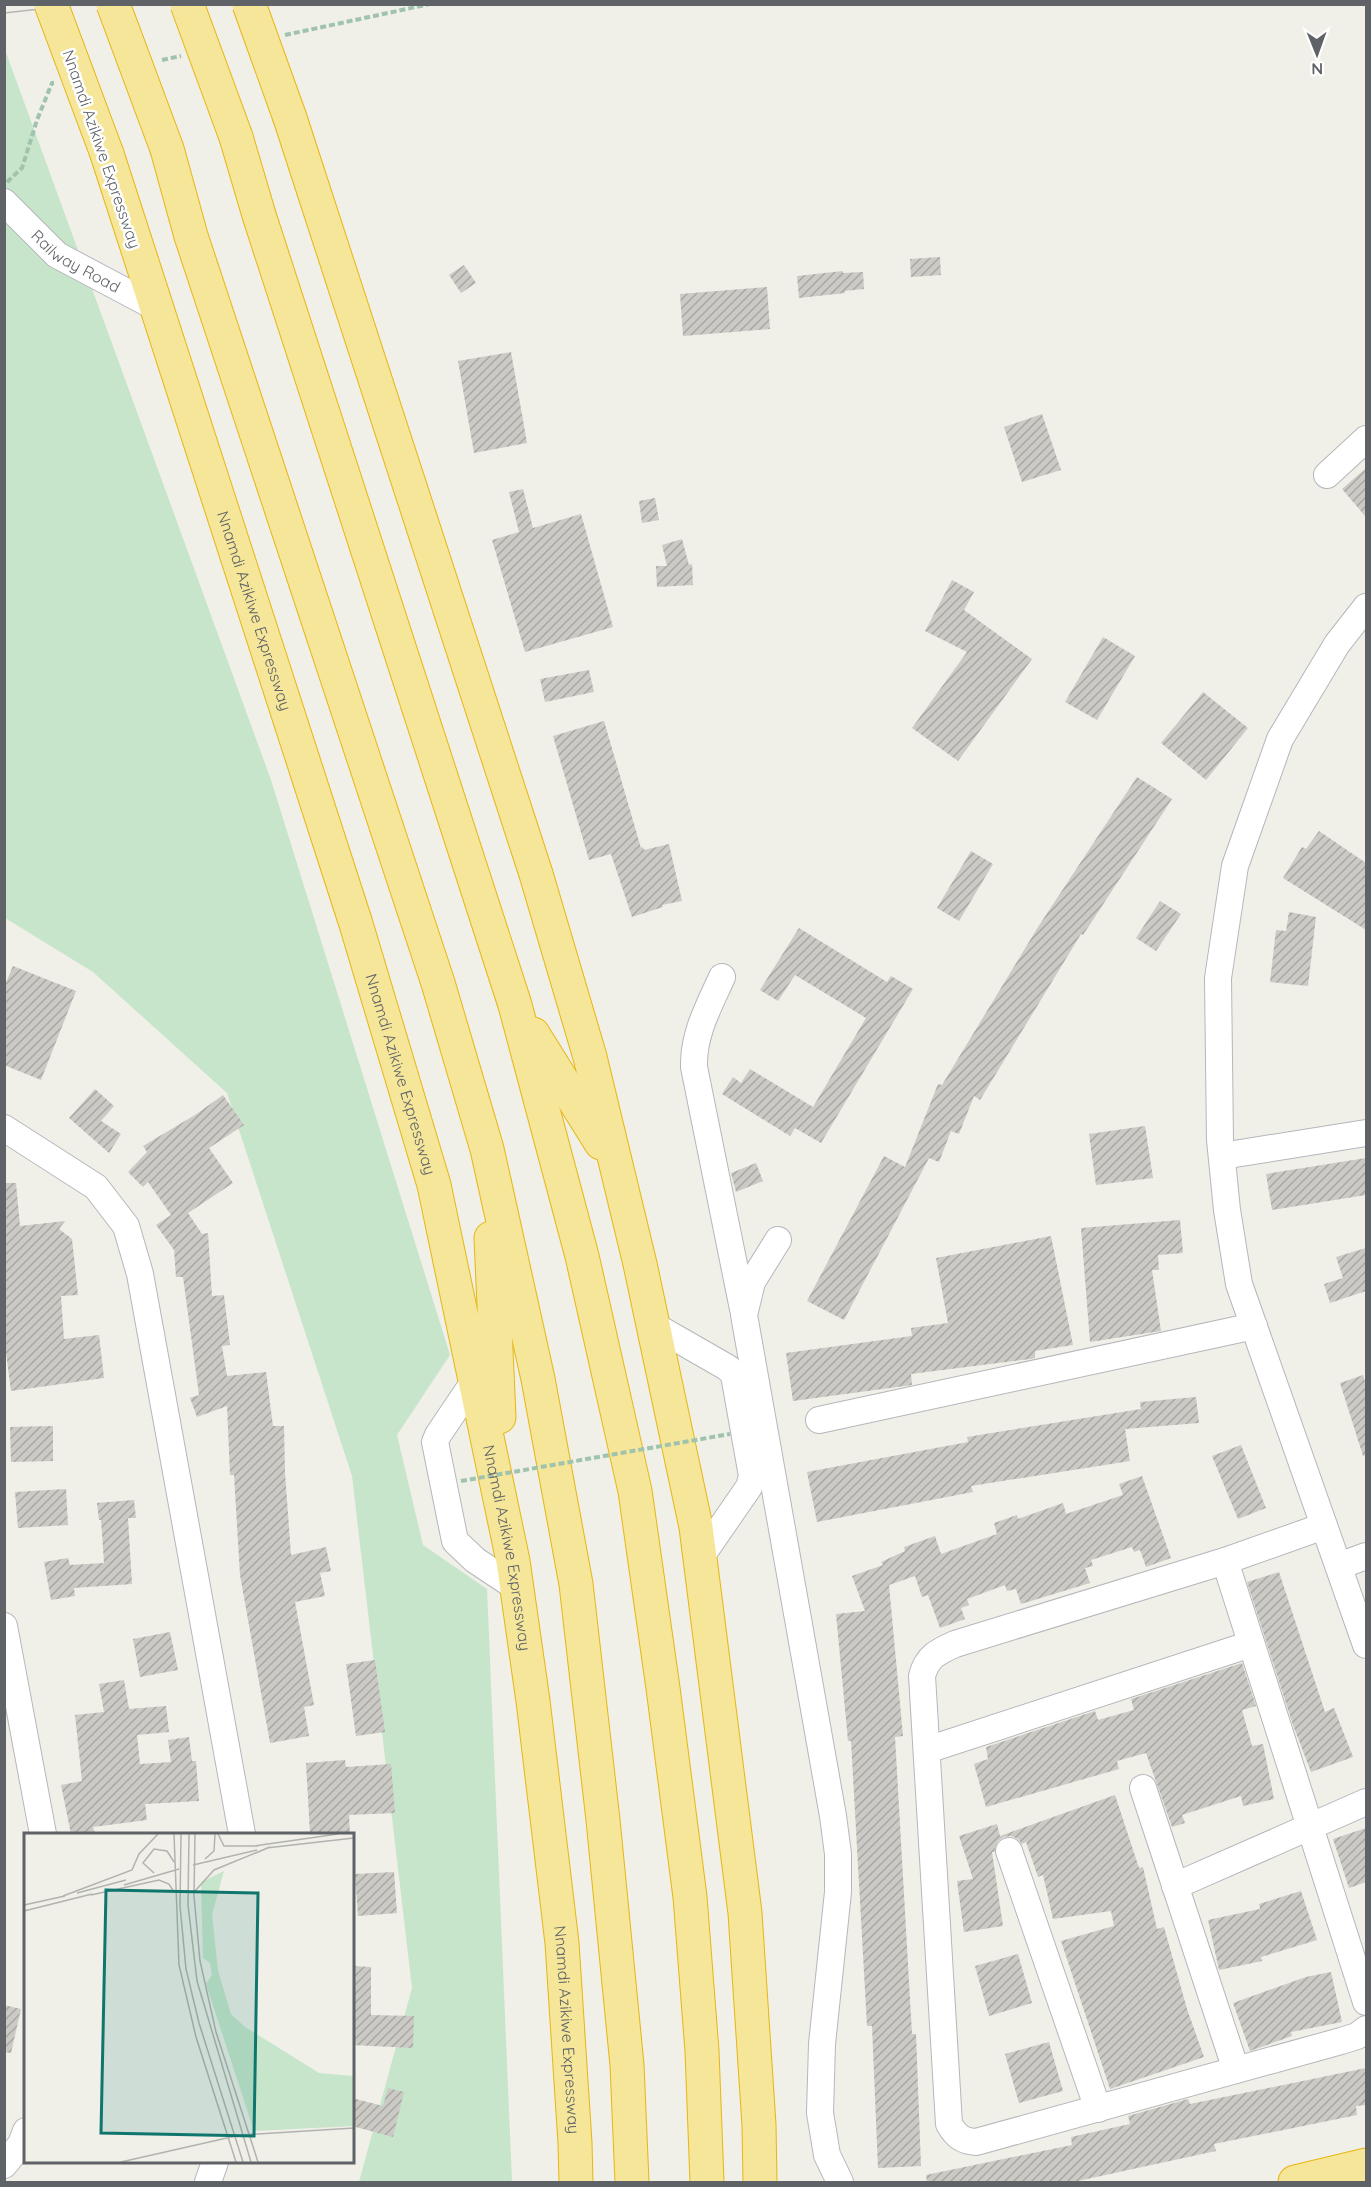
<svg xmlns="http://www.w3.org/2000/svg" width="1371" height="2187" viewBox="0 0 1371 2187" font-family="Quicksand,sans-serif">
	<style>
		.green { fill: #c7e5ca }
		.building { fill: url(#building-hatch) }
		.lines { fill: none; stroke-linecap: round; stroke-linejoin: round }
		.minor-casing { stroke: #b5b7bb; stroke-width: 28 }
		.highway-casing { stroke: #e7b612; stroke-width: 35 }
		.path { stroke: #9fc3ad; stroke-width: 4; stroke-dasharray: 6 3; stroke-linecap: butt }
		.minor { stroke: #fff; stroke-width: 26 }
		.highway { stroke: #f5e69a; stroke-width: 33 }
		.tram { stroke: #b6b6b7; stroke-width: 1.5 }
		.highway-bridge-casing { stroke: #e7b612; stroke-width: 35; stroke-linecap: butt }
		.path-bridge { stroke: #9fc3ad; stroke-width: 4; stroke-dasharray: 6 3; stroke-linecap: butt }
		.highway-bridge { stroke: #f5e69a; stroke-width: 33 }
		.labels { text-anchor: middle; stroke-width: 5; stroke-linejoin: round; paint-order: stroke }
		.street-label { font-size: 16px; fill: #5f6267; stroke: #fff }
		.inset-road { fill: none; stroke: #b2b3b0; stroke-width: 1.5 }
		.view { fill: #0f766e; fill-opacity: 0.15; stroke: #0f766e; stroke-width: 3 }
		.inset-edge { fill: none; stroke: #5f6267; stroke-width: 3 }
	</style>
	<defs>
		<pattern id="building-hatch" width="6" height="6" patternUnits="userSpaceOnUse" patternTransform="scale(1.5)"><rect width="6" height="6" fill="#cccac5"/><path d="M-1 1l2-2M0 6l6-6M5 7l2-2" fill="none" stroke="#a9a7a4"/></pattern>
	</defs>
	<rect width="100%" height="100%" fill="#f0efe8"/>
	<path class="green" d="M4 47 271 780 450 1355 397 1435 423 1545 487 1589 512 2182H359L412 1988 352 1476 227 1093 93 972 5 918Z"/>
	<g class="building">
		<path d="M940 257 941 275 911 277 910 259Z"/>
		<path d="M464 265 476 283 461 293 449 275Z"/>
		<path d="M843 271V273L863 272 864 289 845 291V293L799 298 797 276Z"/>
		<path d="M767 287 770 329 683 336 680 294Z"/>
		<path d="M511 352 527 443 474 453 458 361Z"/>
		<path d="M1042 414 1061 470 1022 482 1004 427Z"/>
		<path d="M1366 468V517L1342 489Z"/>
		<path d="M523 489 533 528 581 514 613 627 525 652 492 540 519 532 509 492Z"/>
		<path d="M655 498 659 520 642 523 639 501Z"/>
		<path d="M682 539 689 565 692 564 693 585 657 587 656 566H667L662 545Z"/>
		<path d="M952 580 974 592 964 610 1032 659 958 761 912 728 967 652 925 631Z"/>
		<path d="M1103 637 1135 656 1097 720 1065 702Z"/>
		<path d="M589 670 594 692 545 702 540 679Z"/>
		<path d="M1203 692 1248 728 1206 780 1161 743Z"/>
		<path d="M604 721 641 848 643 847 644 850 669 844 682 901 662 905 663 907 632 917 611 854 589 860 553 736Z"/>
		<path d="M1137 777 1172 799 1083 935 1081 934 980 1100 974 1096 959 1134 951 1131 939 1162 929 1158 844 1320 807 1301 884 1156 905 1167 938 1084 942 1085 1038 927Z"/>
		<path d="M1319 831 1366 863V930L1283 878 1302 847 1306 849Z"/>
		<path d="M971 851 993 864 959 921 937 908Z"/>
		<path d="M1160 901 1181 914 1156 951 1136 938Z"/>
		<path d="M1289 912 1316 917 1308 986 1270 982 1276 930 1286 931Z"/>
		<path d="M799 928 887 982 891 976 913 989 821 1143 795 1128 790 1136 722 1094 733 1077 741 1083 750 1069 813 1107 866 1018 795 975 778 1001 760 990Z"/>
		<path d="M13 966 76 991 41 1080 4 1065V987Z"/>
		<path d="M95 1089 114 1106 101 1121 121 1134 109 1153 69 1118Z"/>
		<path d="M223 1095 244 1125 209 1148 233 1183 188 1213 202 1234 208 1233 212 1296 224 1295 230 1345 222 1346 227 1376 266 1372 273 1426H284L285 1473 291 1555 326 1547 331 1571 320 1573 325 1596 295 1602 314 1705 304 1707 309 1736 270 1743 240 1575 234 1475H230L227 1406 197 1417 190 1398 199 1395 183 1277H176L174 1250 156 1225 171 1215 148 1182 143 1187 128 1172 147 1152 143 1146 195 1115Z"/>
		<path d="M1145 1126 1153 1178 1096 1185 1089 1134Z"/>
		<path d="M1366 1158V1195L1272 1210 1266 1174Z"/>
		<path d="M756 1163 763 1181 736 1192 731 1173Z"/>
		<path d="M4 1183H16L20 1226 65 1221 59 1229 72 1239 78 1295 61 1296 64 1339 99 1335 104 1378 11 1391 4 1337Z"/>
		<path d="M1180 1220 1183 1253 1158 1255 1159 1270H1152L1161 1331 1090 1342 1081 1228Z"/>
		<path d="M1051 1236 1073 1345 1035 1351V1358L1030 1359 911 1374 912 1385 793 1401 786 1353 912 1336 911 1328 948 1323 936 1258Z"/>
		<path d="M1366 1248V1291L1330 1303 1324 1284 1343 1278 1336 1257Z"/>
		<path d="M1363 1375 1366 1385V1455L1363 1456 1340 1383Z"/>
		<path d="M1196 1397 1199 1423 1125 1429 1130 1461 971 1486 973 1492 817 1522 807 1472 968 1442 967 1437 1141 1409 1140 1402Z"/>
		<path d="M53 1426V1461L11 1462 10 1427Z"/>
		<path d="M1241 1445 1266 1508 1238 1519 1212 1456Z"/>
		<path d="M1142 1476 1171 1558 1146 1567 1140 1550 1134 1552 1132 1547 1091 1560 1093 1566 1085 1568 1090 1583 1021 1604 1016 1589 1007 1591 1005 1585 967 1599 969 1605 961 1608 965 1619 940 1628 928 1595 922 1597 915 1576 889 1585 903 1736 895 1737 912 2034H916L921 2166 878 2168 872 2026H867L851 1741H848L836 1614 865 1611 852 1576 883 1565 881 1562 905 1551 904 1547 935 1536 941 1554 997 1534 994 1523 1017 1515 1018 1519 1063 1503 1066 1514 1123 1495 1119 1484Z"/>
		<path d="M66 1489 68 1525 18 1528 15 1492Z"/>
		<path d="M134 1500 136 1518H128L132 1584 74 1588 75 1596 51 1600 44 1562 68 1558 70 1565 104 1563 101 1520H99L97 1503Z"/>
		<path d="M1279 1572 1325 1712 1334 1708 1353 1757 1311 1772 1293 1725 1247 1582Z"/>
		<path d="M170 1632 178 1670 140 1677 133 1639Z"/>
		<path d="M375 1660 385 1732 356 1736 346 1664Z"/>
		<path d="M1242 1663 1256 1706 1242 1710 1252 1746 1263 1744 1274 1799 1243 1806 1241 1796 1182 1815 1185 1823 1172 1827 1146 1753 1117 1761 1119 1769 986 1807 974 1764 988 1759 986 1747 1095 1711 1098 1720 1134 1710 1131 1699Z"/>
		<path d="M124 1680 129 1709 166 1706 169 1732 137 1735 140 1764 171 1762 168 1740 189 1737 192 1761H196L199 1801 145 1804 147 1820 93 1827 95 1834H71L61 1785 82 1781 75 1715 104 1712 99 1684Z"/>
		<path d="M345 1760 346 1767 391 1764 395 1813 349 1815 350 1834H310L306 1763Z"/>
		<path d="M1115 1795 1139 1868 1143 1867 1157 1929 1164 1927 1187 2009 1204 2057 1110 2089 1061 1941 1114 1926 1111 1911 1053 1919 1043 1875 1038 1877 1026 1842 1022 1844 1018 1839 1011 1836 1004 1837 998 1841 994 1852H992L1003 1926 964 1932 957 1881 973 1879 959 1836 997 1824 1000 1836Z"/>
		<path d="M1366 1828V1882L1349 1888 1333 1839Z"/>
		<path d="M394 1872 397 1913 358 1916 355 1874Z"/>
		<path d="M1301 1891 1317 1940 1261 1957 1262 1961 1219 1970 1208 1920 1260 1909 1259 1904Z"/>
		<path d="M1018 1954 1032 2003 989 2016 975 1966Z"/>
		<path d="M352 1966 371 1967V2015L414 2016 413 2048 352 2045Z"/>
		<path d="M1331 1972 1342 2022 1291 2032 1292 2036 1250 2051 1233 2003 1306 1977Z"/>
		<path d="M4 2005 21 2009 11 2053 4 2052Z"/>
		<path d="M1049 2042 1063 2091 1019 2103 1005 2054Z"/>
		<path d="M1366 2068V2105L1356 2106 1357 2115 1214 2144 1216 2151 1073 2182H927L926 2175 1072 2145 1071 2137 1130 2124 1128 2116 1188 2099 1190 2104Z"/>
		<path d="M388 2088 404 2092 393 2137 352 2126V2098L383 2106Z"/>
	</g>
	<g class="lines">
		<defs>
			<g id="minor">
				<path id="s1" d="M4 202 57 255 157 308"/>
				<path d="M1327 475 1366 439"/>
				<path d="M1366 607 1337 644 1280 739 1235 866 1218 978 1220 1140 1227 1210 1239 1284 1366 1645"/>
				<path d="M722 977C709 1006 693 1034 694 1067L743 1309"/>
				<path d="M4 1128 96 1187 126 1226 140 1274 242 1834"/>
				<path d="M1222 1156 1366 1133"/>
				<path d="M778 1240 752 1282 744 1315 833 1816 838 1854V1892L822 2044 820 2113 827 2155 840 2182"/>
				<path d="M653 1325 728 1368 734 1375 752 1476 749 1487 700 1558"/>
				<path d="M475 1380 438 1435 435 1442 455 1541 475 1560 517 1588"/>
				<path d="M819 1420 1254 1326"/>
				<path d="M1324 1526 1225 1561 955 1644C937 1652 927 1657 922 1676L949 2124C956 2136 962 2141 976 2142L1341 2041 1357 2036 1366 2029"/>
				<path d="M1225 1561 1366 2002"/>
				<path d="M1339 1566 1366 1556"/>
				<path d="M4 1626 43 1834"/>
				<path d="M927 1750 1251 1644"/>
				<path d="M1143 1788 1236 2070"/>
				<path d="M1009 1851 1098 2109"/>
				<path d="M1175 1886 1366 1802"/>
				<path d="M4 2165 21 2144 26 2131"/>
				<path d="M208 2182 215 2162"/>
			</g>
			<g id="highway">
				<path d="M290 118 536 874 590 1057 640 1264 696 1527 745 1913 759 2125 760 2182"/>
				<path d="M236 137 259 215 515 1005 582 1256 635 1491 663 1688 690 1897 702 2051 707 2182"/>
				<path d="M167 149 191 236 438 983 487 1149 538 1379 576 1584 603 1820 627 2065 632 2182"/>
				<path id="s2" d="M107 154 356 924 434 1185 513 1561 533 1701 562 1943 575 2143 576 2182"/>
				<path d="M533 1034 601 1143"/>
				<path d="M491 1238 499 1417"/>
				<path d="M1295 2182 1366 2165"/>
			</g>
		</defs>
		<use href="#minor" class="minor-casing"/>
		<use href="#highway" class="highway-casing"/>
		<g class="path">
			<path d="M285 35 430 4"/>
			<path d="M162 60 181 56"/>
			<path d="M7 182 22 168 37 120 52 83H54"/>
		</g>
		<use href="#minor" class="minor"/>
		<use href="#highway" class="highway"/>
		<path class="tram" d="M4 13 84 4"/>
		<defs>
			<g id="highway-bridge">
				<path d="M51 4 107 154"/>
				<path d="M113 4 167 149"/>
				<path d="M187 4 236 137"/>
				<path d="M249 4 290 118"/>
			</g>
		</defs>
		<use href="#highway-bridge" class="highway-bridge-casing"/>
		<path class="path-bridge" d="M461 1481 730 1434"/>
		<use href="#highway-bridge" class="highway-bridge"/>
	</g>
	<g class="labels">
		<g class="street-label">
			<text transform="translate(102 149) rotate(71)" y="6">Nnamdi Azikiwe Expressway</text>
			<text dy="6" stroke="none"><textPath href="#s1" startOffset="94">Railway Road</textPath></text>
			<text dy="6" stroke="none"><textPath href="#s2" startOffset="480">Nnamdi Azikiwe Expressway</textPath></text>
			<text dy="6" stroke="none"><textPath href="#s2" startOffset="966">Nnamdi Azikiwe Expressway</textPath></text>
			<text dy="6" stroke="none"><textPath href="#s2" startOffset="1452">Nnamdi Azikiwe Expressway</textPath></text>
			<text dy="6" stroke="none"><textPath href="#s2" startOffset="1938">Nnamdi Azikiwe Expressway</textPath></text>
		</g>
	</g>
	<g transform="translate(24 1833)">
		<rect width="330" height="330" fill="#f0efe8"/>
		<path d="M200 38 188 81 194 138 207 181 221 194 295 240 330 243V293L230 298 182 151 188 142 186 130 179 125 177 49Z" fill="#c7e5ca"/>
		<path class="inset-road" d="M150 1 155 132 172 204 212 329M157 1 156 73 162 136 175 190 219 329M165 1 164 72 173 148 227 329M171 1 170 63 176 128 192 199 234 329M194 1 200 13H234M230 13 314 1M242 15 330 5M181 26 190 18 191 1M169 32 233 17M130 40 119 30 130 16 143 18 150 29M100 52 155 36M171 58 190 37 246 14M53 60 102 47M67 62 135 47 145 51 150 59M39 63 108 37 115 21 134 1M0 72 41 63M0 78 68 61M97 329 216 302 330 295"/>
		<path class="view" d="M82 57 234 60 230 303 77 300Z"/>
		<rect width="330" height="330" class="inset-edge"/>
	</g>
	<rect width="1371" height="2187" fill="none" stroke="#5f6267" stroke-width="12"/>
	<g transform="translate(1317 54) rotate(179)" stroke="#ffffff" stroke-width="4.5" paint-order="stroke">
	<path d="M0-4.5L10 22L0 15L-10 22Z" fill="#5f6267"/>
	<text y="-9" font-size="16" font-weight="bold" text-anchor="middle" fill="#5f6267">N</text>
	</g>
</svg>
